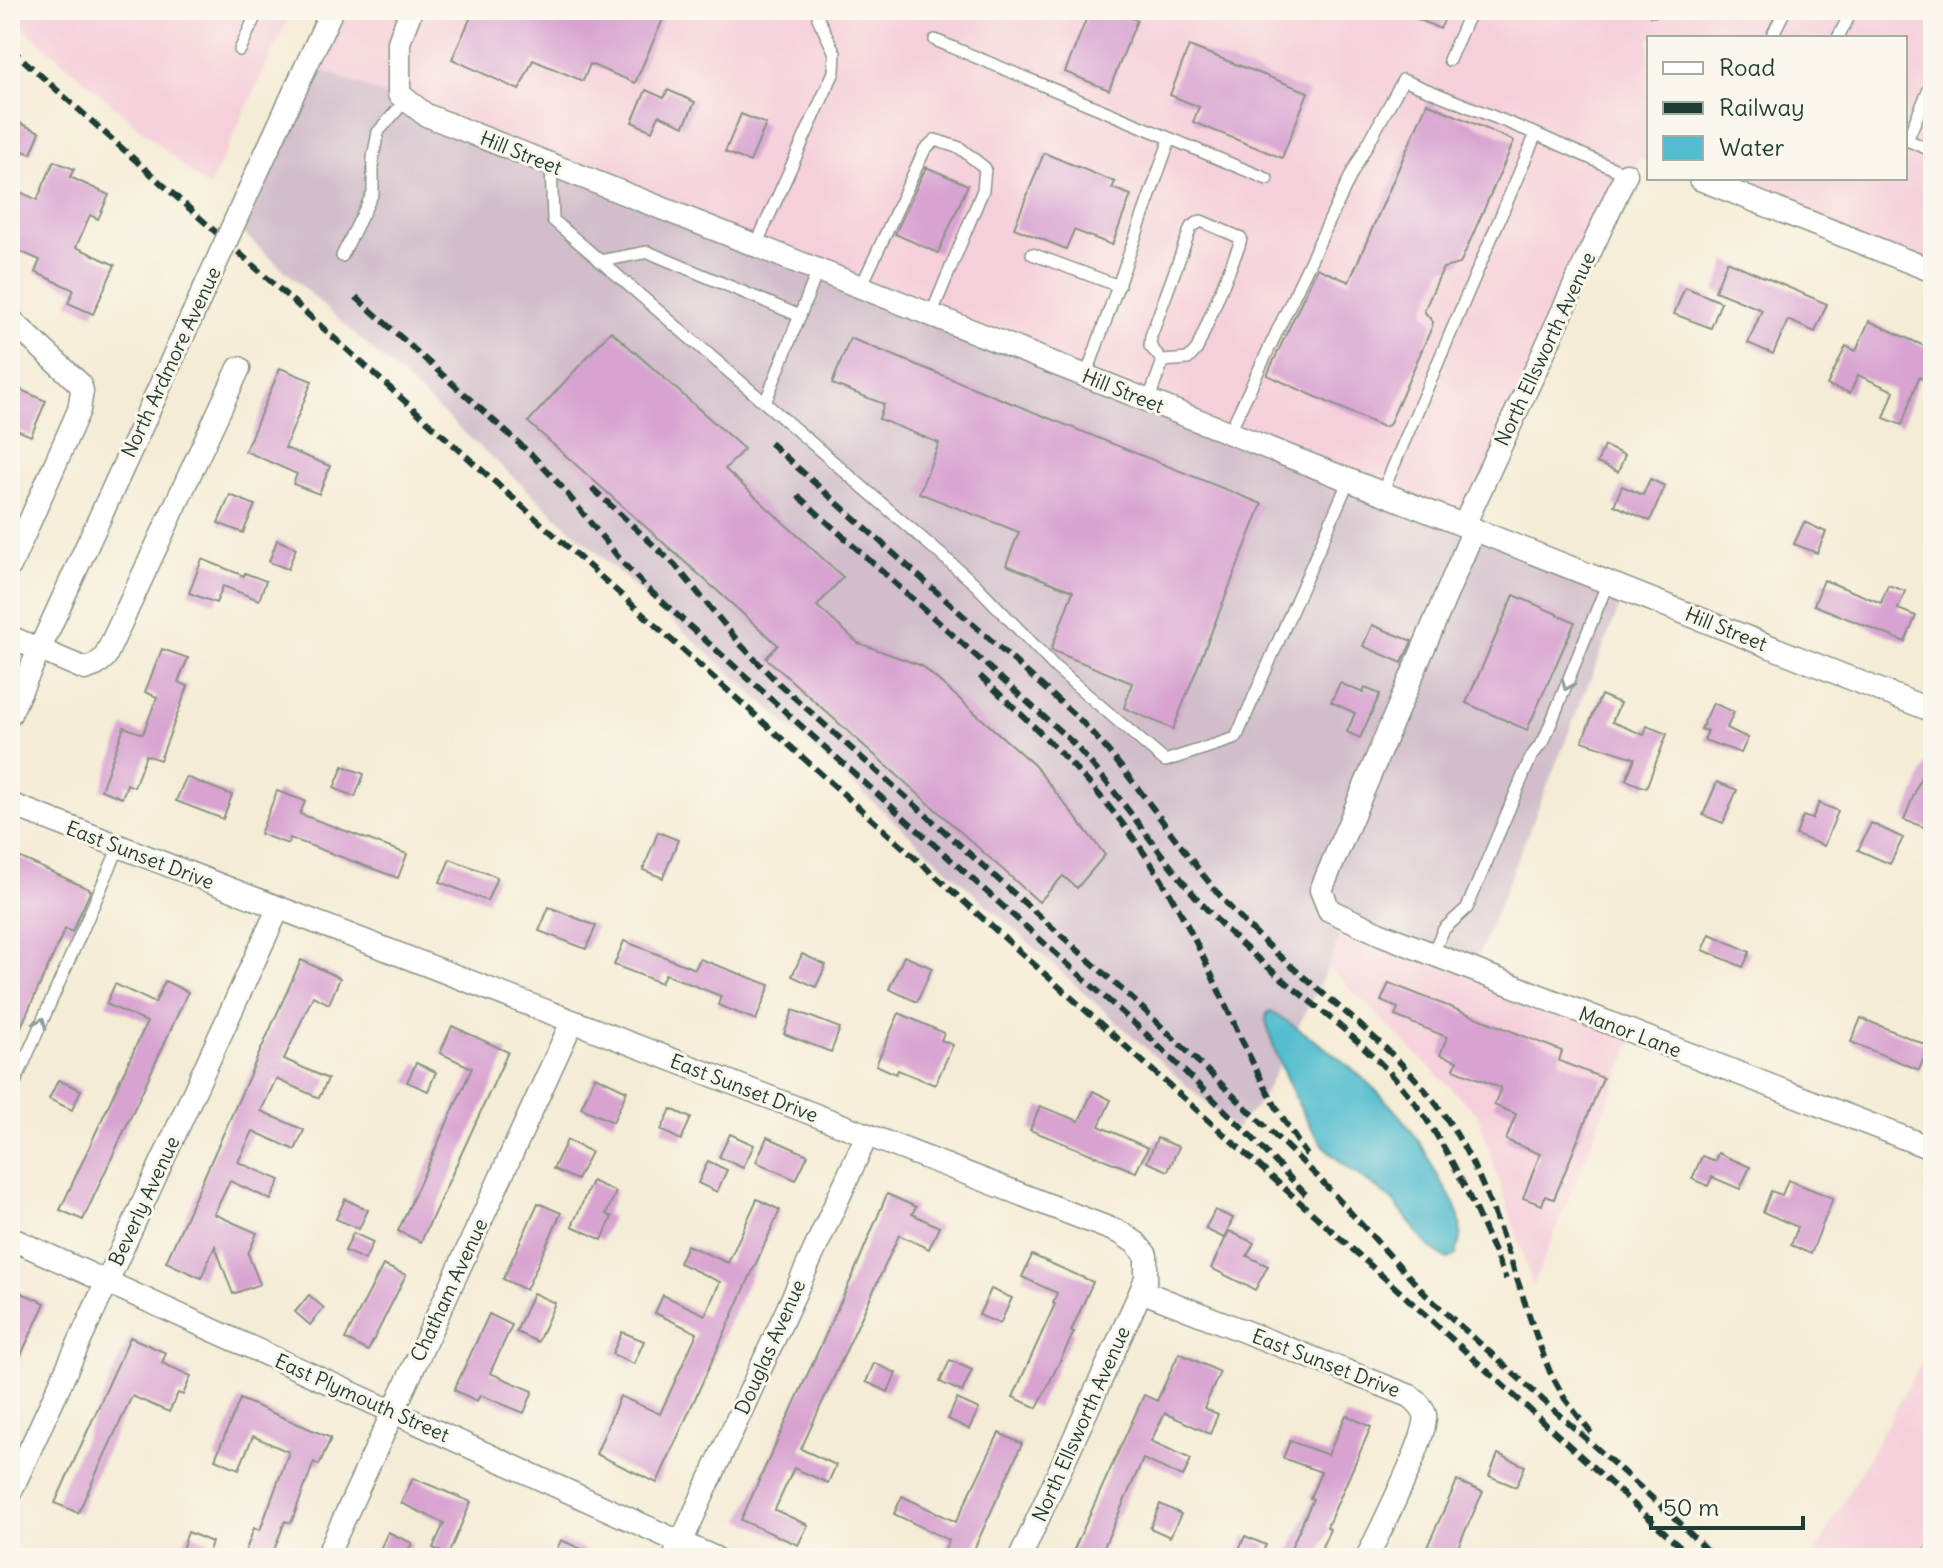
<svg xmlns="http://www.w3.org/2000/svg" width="1943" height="1568" viewBox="0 0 1943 1568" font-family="Delius,sans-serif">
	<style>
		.built { fill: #f5cfda }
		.industrial { fill: #d1bdcb }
		.water { fill: #53bdcf; stroke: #397d82; stroke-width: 2 }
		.building { fill: #d8a3d1 }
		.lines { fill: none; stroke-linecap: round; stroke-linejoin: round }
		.lane-casing { stroke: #8a9485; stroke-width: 14 }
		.street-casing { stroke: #8a9485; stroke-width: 25 }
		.lane { stroke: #fff; stroke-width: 11 }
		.street { stroke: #fff; stroke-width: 22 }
		.rail { stroke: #1f3d34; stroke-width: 6; stroke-dasharray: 12 6; stroke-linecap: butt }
		.street-bridge-casing { stroke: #8a9485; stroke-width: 25; stroke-linecap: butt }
		.street-bridge { stroke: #fff; stroke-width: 22 }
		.oneway { stroke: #8f9e9a }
		.labels { text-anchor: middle; stroke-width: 6; stroke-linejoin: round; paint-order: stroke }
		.street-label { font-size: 20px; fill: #1f3d34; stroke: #fbf7ec }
	</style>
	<rect width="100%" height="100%" fill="#fbf7ec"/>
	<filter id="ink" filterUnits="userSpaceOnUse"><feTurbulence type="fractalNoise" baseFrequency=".0125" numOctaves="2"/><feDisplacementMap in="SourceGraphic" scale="16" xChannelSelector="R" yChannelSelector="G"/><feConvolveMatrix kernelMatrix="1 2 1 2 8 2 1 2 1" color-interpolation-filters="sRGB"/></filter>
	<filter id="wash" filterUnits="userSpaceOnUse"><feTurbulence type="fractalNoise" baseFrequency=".006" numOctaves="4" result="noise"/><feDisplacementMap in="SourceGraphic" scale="32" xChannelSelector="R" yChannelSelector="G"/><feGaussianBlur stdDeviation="1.8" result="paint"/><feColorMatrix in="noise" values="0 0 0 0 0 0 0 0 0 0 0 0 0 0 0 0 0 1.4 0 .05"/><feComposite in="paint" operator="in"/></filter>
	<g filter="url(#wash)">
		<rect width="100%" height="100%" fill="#f4ecd6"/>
		<g class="built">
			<path d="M10 10H292L209 188 10 16Z"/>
			<path d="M344 10H1933V277L1690 178H1905V38H1649V161L1640 158 1457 530 317 68Z"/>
			<path d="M1345 923 1633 1040 1533 1286 1478 1115 1328 967Z"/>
			<path d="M1921 1363 1933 1368V1558H1812Z"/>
		</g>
		<path class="industrial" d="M317 68 1624 596 1471 974 1345 923 1328 967 1261 1101 1235 1129 243 233Z"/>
		<path class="water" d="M1271 1011C1326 1046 1383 1087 1419 1142 1426 1152 1431 1164 1437 1175 1455 1205 1468 1219 1456 1255L1448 1259C1424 1249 1414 1226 1398 1207 1379 1185 1351 1174 1331 1153 1305 1128 1275 1057 1266 1021L1267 1013Z"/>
		<g id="blocks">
			<g class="building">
				<path d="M474 10H667L635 83 590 64 583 81 533 60 519 90 452 59Z"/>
				<path d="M1090 10H1112L1137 20 1109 90 1065 72Z"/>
				<path d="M1398 10H1449L1440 29Z"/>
				<path d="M1189 46 1308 92 1282 158 1193 122 1199 107 1170 95Z"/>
				<path d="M646 90 664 98 668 90 695 102 684 126 659 115 652 131 632 122Z"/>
				<path d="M1427 103 1514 141 1460 264 1443 268 1424 311 1433 322 1432 327 1389 425 1383 427 1267 375 1317 268 1349 282Z"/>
				<path d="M741 114 766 124 750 162 725 152Z"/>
				<path d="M15 121 40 132 31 154 23 151 10 179V132Z"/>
				<path d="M1044 153 1115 182 1112 188 1131 195 1112 245 1074 230 1066 249 1014 228Z"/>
				<path d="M54 161 74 169 70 177 109 195 98 219 90 215 76 247 115 265 93 314 68 303 74 290 35 272 40 260 10 247V187L37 200Z"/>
				<path d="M926 167 968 185 938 253 895 234Z"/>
				<path d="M1727 261 1827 304 1815 332 1788 320 1773 354 1748 343 1762 310 1715 291Z"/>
				<path d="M1685 287 1721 302 1711 328 1674 314Z"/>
				<path d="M1869 321 1933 350V384L1919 377 1902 425 1884 418 1894 391 1858 375 1850 393 1827 385 1846 346 1856 351Z"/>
				<path d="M611 331 744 449 725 469 843 577 817 606 858 643 922 666 1034 765 1105 855 1077 888 1063 876 1039 902 766 658 778 645 528 422Z"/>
				<path d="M850 338 1262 504 1173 729 1124 708 1132 683 1051 650 1073 591 1006 565 1019 532 919 493 939 443 879 419 884 404 832 384Z"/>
				<path d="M280 368 312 381 285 448 330 466 319 494 293 484 297 474 245 451Z"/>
				<path d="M10 385 46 401 31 436 10 427Z"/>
				<path d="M1604 446 1625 455 1618 472 1597 463Z"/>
				<path d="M1650 479 1665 486 1650 521 1614 505 1622 486 1643 495Z"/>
				<path d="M230 495 255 505 243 533 218 523Z"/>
				<path d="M1804 522 1826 532 1817 553 1794 544Z"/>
				<path d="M277 540 296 548 288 569 269 562Z"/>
				<path d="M202 559 244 576 245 573 266 581 259 600 223 586 216 603 189 593Z"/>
				<path d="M1824 580 1881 603 1888 585 1905 591 1898 609 1916 616 1905 642 1814 605Z"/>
				<path d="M1514 595 1575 622 1527 730 1466 703Z"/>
				<path d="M1372 625 1412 641 1402 663 1363 646Z"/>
				<path d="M162 649 188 658 178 682 188 686 160 760 146 755 134 787 127 784 122 798 101 790 124 727 143 734 157 697 145 692Z"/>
				<path d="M1340 683 1363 693 1365 688 1380 694 1360 738 1347 732 1355 713 1331 702Z"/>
				<path d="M1601 695 1620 703 1612 722 1644 735 1647 726 1667 734 1646 788 1626 780 1635 758 1582 741Z"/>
				<path d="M1713 703 1734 712 1727 728 1748 738 1741 753 1704 740 1708 731 1701 729Z"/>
				<path d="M1932 749 1933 818 1929 829 1904 820Z"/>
				<path d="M343 766 364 774 355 797 334 788Z"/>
				<path d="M186 777 232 795 223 819 176 801Z"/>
				<path d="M1717 782 1737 790 1723 823 1703 815Z"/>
				<path d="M277 791 305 801 300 814 407 854 398 878 290 838 288 844 260 834Z"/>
				<path d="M1819 803 1838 811 1824 846 1796 835 1803 816 1812 819Z"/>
				<path d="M1871 823 1903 838 1890 864 1858 850Z"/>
				<path d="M658 832 678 840 663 878 643 870Z"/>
				<path d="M10 853 91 890 72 932 65 929 10 1051Z"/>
				<path d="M450 859 497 877 487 901 440 882Z"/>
				<path d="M549 907 596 926 586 949 539 931Z"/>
				<path d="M1710 934 1750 952 1743 967 1703 950Z"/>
				<path d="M624 941 695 969 700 959 770 985 756 1020 718 1005 721 996 665 974 661 983 614 965Z"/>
				<path d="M802 954 826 965 816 987 792 976Z"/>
				<path d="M904 956 932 968 917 1002 889 989Z"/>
				<path d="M301 960 340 978 329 1004 313 996 284 1059 328 1079 319 1098 276 1079 261 1111 304 1130 295 1150 253 1131 238 1162 280 1180 271 1200 230 1181 214 1214 257 1233 248 1254 260 1284 233 1294 215 1246 201 1278 166 1262Z"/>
				<path d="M165 981 188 992 83 1220 60 1210 147 1022 106 1004 115 984 155 1003Z"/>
				<path d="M1389 983 1562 1051 1559 1061 1603 1078 1554 1199 1545 1196 1542 1205 1523 1198 1540 1154 1506 1140 1516 1114 1494 1105 1501 1088 1454 1069 1457 1061 1440 1055 1447 1037 1395 1016 1398 1008 1381 1001Z"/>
				<path d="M793 1010 840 1028 831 1052 784 1034Z"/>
				<path d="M899 1013 944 1033 941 1040 953 1045 935 1085 898 1070 896 1074 876 1065Z"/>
				<path d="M1861 1018 1929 1046 1919 1070 1851 1042Z"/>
				<path d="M452 1026 508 1052 421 1242 398 1231 472 1068 440 1053Z"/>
				<path d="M416 1063 436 1072 428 1091 407 1082Z"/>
				<path d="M595 1076 627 1091 613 1122 581 1108Z"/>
				<path d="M58 1080 81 1090 72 1110 49 1099Z"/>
				<path d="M1093 1091 1111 1100 1099 1126 1148 1148 1136 1172 1030 1130 1040 1106 1079 1121Z"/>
				<path d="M671 1109 691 1118 681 1140 661 1130Z"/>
				<path d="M730 1134 754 1145 743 1168 719 1157Z"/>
				<path d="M767 1137 808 1155 796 1180 756 1162Z"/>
				<path d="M1157 1138 1179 1147 1168 1171 1147 1162Z"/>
				<path d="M567 1140 591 1152 577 1180 553 1169Z"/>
				<path d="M1718 1153 1750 1167 1740 1189 1712 1177 1708 1186 1692 1179 1702 1156 1715 1161Z"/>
				<path d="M708 1161 727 1170 717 1192 698 1183Z"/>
				<path d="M1788 1180 1833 1198 1811 1254 1791 1245 1798 1227 1763 1212 1771 1191 1782 1195Z"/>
				<path d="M592 1181 616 1192 606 1214 612 1217 602 1240 572 1226Z"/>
				<path d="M887 1194 916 1207 912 1214 939 1227 929 1249 899 1235 801 1449 836 1465 828 1483 794 1468 777 1505 775 1510 808 1525 798 1545 741 1520 853 1275Z"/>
				<path d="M345 1199 368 1210 359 1229 336 1219Z"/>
				<path d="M757 1199 780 1210 657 1483 596 1454 620 1396 660 1414 697 1333 655 1313 663 1295 705 1315 720 1282 679 1263 687 1245 728 1263Z"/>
				<path d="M538 1203 561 1213 526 1290 503 1279Z"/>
				<path d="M1215 1210 1233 1218 1224 1238 1205 1229Z"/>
				<path d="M1229 1231 1254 1243 1247 1256 1268 1266 1255 1290 1211 1268Z"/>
				<path d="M353 1233 373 1242 365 1260 345 1251Z"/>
				<path d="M1032 1255 1093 1282 1071 1331 1074 1332 1037 1408 1013 1397 1055 1304 1053 1303 1057 1293 1022 1277Z"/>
				<path d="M383 1265 406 1275 368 1351 345 1339Z"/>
				<path d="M10 1288 45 1303 10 1379Z"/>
				<path d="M991 1289 1012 1298 1000 1324 979 1315Z"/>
				<path d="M533 1293 555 1303 538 1342 516 1332Z"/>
				<path d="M309 1295 324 1308 310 1325 295 1312Z"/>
				<path d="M489 1314 512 1325 490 1373 533 1391 524 1413 480 1395 477 1401 454 1390Z"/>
				<path d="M622 1332 644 1341 634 1364 612 1354Z"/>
				<path d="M130 1337 166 1353 162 1363 191 1376 183 1395 178 1393 169 1412 132 1396 78 1513 55 1503Z"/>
				<path d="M1179 1353 1220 1372 1204 1408 1218 1414 1210 1434 1165 1413 1151 1441 1191 1459 1183 1477 1143 1459 1099 1558H1070L1144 1395 1157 1401Z"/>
				<path d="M950 1360 972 1370 962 1392 940 1382Z"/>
				<path d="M874 1363 896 1373 888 1392 866 1382Z"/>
				<path d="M240 1399 331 1438 319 1465 314 1462 291 1523 285 1521 271 1558H243L254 1528 260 1530 289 1452 253 1436 239 1469 215 1459Z"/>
				<path d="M957 1399 979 1409 969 1429 948 1419Z"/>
				<path d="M1346 1415 1371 1427 1327 1527 1330 1529 1317 1558H1308L1290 1550 1313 1499 1310 1498 1321 1472 1283 1458 1290 1441 1328 1455Z"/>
				<path d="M999 1433 1022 1444 976 1545 970 1558H941L949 1540 894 1514 902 1496 956 1522Z"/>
				<path d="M1498 1454 1525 1466 1516 1487 1489 1476Z"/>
				<path d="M413 1478 471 1502 448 1555 433 1548 444 1523 401 1503Z"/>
				<path d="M1457 1481 1483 1492 1462 1538 1453 1558H1422Z"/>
				<path d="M1160 1504 1181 1514 1170 1537 1150 1528Z"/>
				<path d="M188 1532 212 1542 206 1558H179Z"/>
				<path d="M388 1532 412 1543 404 1558H376Z"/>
				<path d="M1245 1536 1266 1545 1260 1558H1235Z"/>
				<path d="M561 1540 602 1558H553Z"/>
			</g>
		</g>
	</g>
	<g filter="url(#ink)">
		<use href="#blocks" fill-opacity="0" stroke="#8a9485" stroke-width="2"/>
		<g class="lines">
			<defs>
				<g id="lane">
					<path d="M1653 11 1654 10"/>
					<path d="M1771 38 1785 10"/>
					<path d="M1838 38 1852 10"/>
					<path d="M935 40 1267 179"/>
					<path d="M240 50 258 10"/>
					<path d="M1449 60 1471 10"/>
					<path d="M1933 80 1907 140 1933 151"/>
					<path d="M1536 134 1626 174"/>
					<path d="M551 165 553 220 975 584 1056 668 1165 761 1236 738 1349 480"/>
					<path d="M1201 221 1241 238 1239 246 1197 349 1188 359 1163 361 1150 346 1151 336 1191 227Z"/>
					<path d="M756 245 834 72 835 53 818 18 820 10"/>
					<path d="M1032 254 1119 286"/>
					<path d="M342 256 373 193V158L378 132 406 100"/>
					<path d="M600 261 648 252 800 316"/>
					<path d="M861 287 925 149 935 140 960 148 985 168 983 190 931 315"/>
					<path d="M1086 376 1170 139"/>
					<path d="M1148 401 1163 361"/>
					<path d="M765 403 818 270"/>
					<path d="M1229 433 1353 171 1403 80 1536 134 1382 493"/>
					<path d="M1432 954 1444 929 1467 908 1531 757 1544 740 1608 582"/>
					<path d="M10 1094 119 847"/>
					<path d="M1924 1558 1933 1549"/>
				</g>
				<g id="street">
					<path d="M411 10 399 42V94L426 115 1933 711"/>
					<path d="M260 166 332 10"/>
					<path d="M1700 179 1933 271"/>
					<path d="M10 319 80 384 82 391 79 410 10 566"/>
					<path d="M1464 525 1626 174"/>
					<path d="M1474 529 1321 890 1329 910 1381 934 1933 1149"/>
					<path d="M10 637 85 669 96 665 105 657 239 368"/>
					<path d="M10 714 192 316"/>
					<path d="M10 804 1121 1233 1136 1243 1146 1255V1278L1141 1291 1020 1558"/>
					<path d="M10 1238 715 1558"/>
					<path d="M1141 1291 1410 1396C1416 1401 1423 1406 1425 1415 1429 1435 1378 1534 1367 1558"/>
					<path d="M10 1493 278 909"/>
					<path d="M326 1558 572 1022"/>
					<path d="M674 1558 867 1135"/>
				</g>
			</defs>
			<use href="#lane" class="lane-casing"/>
			<use href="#street" class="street-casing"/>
			<use href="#lane" class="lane"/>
			<use href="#street" class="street"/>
			<g class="rail">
				<path d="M10 48 1398 1290 1693 1558"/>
				<path d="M356 297 533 456 560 485 623 563 648 589 1146 1034 1247 1132 1309 1198"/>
				<path d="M770 443 1079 719C1139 780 1181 855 1239 917 1309 991 1404 1045 1457 1135 1500 1208 1518 1293 1550 1372L1565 1399 1591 1433"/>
				<path d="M592 488 675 565 742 646 778 683 1138 1004 1318 1177 1426 1295 1680 1523 1714 1558"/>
				<path d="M798 496 1073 743C1124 798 1163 863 1214 917 1272 979 1349 1023 1403 1088 1451 1146 1476 1212 1506 1279"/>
				<path d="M980 676C1064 753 1128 815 1183 917 1225 996 1254 1082 1307 1155"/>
			</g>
			<defs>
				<path id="street-bridge" d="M192 316 260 166"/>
			</defs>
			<use href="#street-bridge" class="street-bridge-casing"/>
			<use href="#street-bridge" class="street-bridge"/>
		</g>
		<defs><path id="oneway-chevron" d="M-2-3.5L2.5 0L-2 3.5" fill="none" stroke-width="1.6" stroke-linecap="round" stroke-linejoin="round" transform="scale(2)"/></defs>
		<g class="oneway">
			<use href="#oneway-chevron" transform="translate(1567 685) rotate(112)"/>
			<use href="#oneway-chevron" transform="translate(41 1023) rotate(-66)"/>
		</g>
	</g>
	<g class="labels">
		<g class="street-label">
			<text transform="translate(521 153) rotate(22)" y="7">Hill Street</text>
			<text transform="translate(1545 349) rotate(-65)" y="7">North Ellsworth Avenue</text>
			<text transform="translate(171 362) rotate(-65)" y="7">North Ardmore Avenue</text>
			<text transform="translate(1123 391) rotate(22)" y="7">Hill Street</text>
			<text transform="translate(1726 629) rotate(22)" y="7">Hill Street</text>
			<text transform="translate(140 855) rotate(21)" y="7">East Sunset Drive</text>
			<text transform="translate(1630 1032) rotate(21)" y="7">Manor Lane</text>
			<text transform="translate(744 1088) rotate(21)" y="7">East Sunset Drive</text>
			<text transform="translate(144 1201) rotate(-65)" y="7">Beverly Avenue</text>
			<text transform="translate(449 1290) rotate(-65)" y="7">Chatham Avenue</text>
			<text transform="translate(770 1347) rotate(-66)" y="7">Douglas Avenue</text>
			<text transform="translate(1326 1363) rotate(21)" y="7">East Sunset Drive</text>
			<text transform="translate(362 1398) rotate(24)" y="7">East Plymouth Street</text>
			<text transform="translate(1081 1424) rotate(-66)" y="7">North Ellsworth Avenue</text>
		</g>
	</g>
	<rect width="1943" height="1568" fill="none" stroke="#fbf7ec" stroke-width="40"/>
	<rect x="1647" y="36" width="260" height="144" fill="#fbf7ec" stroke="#a3ada2" stroke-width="2"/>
	<rect x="1663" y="62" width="40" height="12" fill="#ffffff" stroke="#a3ada2" stroke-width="2"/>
	<text x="1719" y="76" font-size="24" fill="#1f3d34">Road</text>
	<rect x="1663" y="102" width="40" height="12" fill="#1f3d34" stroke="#a3ada2" stroke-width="2"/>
	<text x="1719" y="116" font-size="24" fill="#1f3d34">Railway</text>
	<rect x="1663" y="136" width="40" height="24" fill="#53bdcf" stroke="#a3ada2" stroke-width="2"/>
	<text x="1719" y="156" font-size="24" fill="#1f3d34">Water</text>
	<path d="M1651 1516v12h152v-12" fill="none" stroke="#1f3d34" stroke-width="4"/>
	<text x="1663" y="1516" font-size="24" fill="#1f3d34" stroke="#fbf7ec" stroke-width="6" paint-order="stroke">50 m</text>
</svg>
